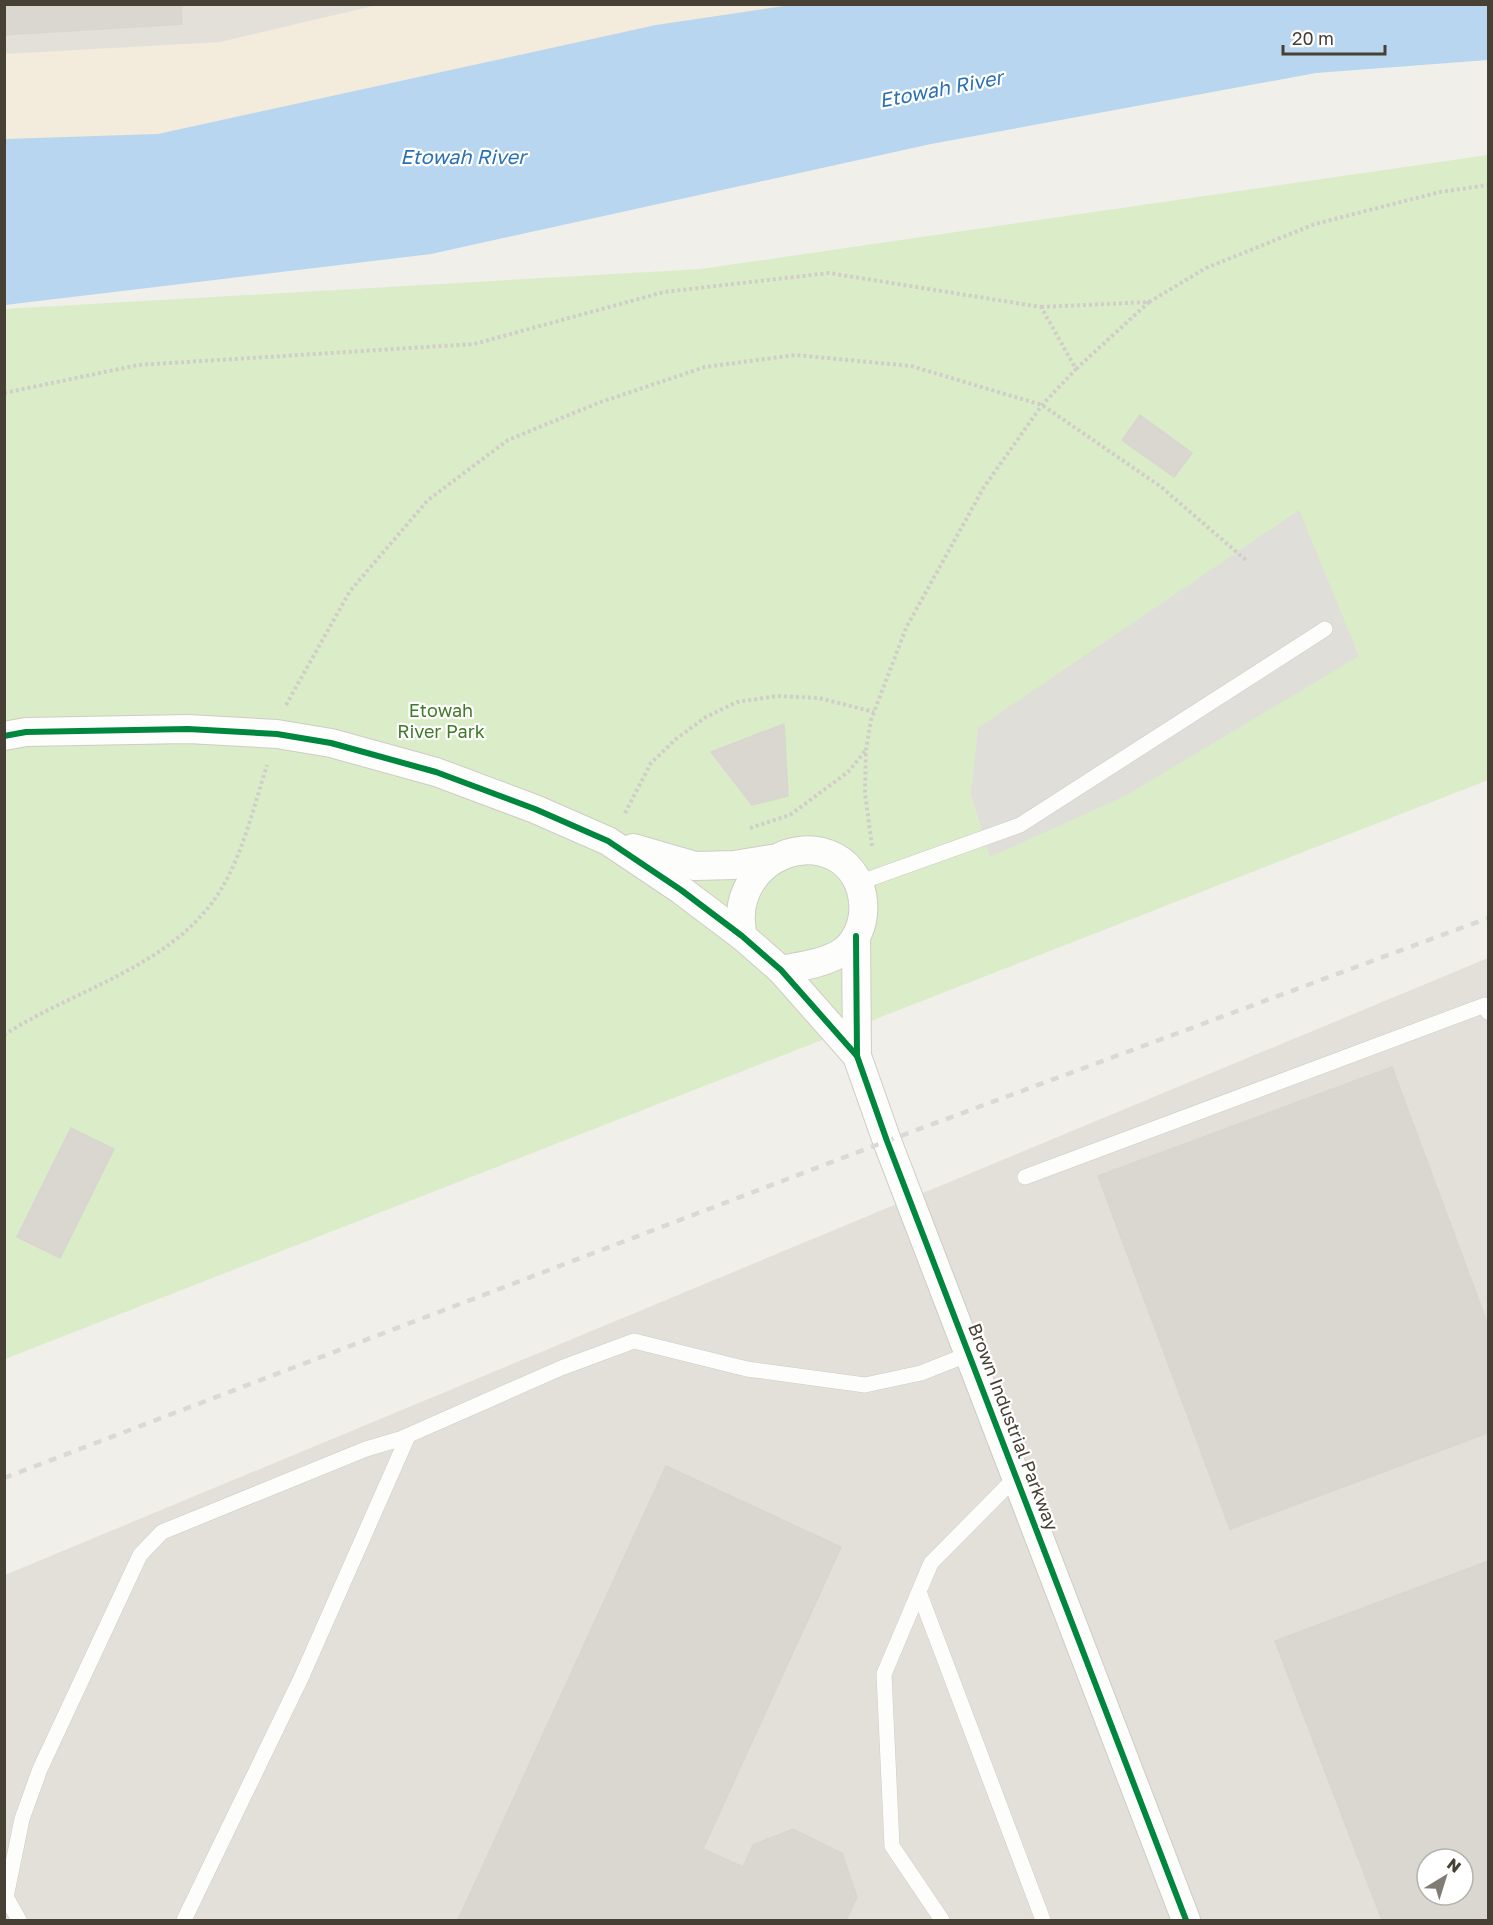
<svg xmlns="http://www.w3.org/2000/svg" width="1493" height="1925" viewBox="0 0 1493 1925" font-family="'Golos Text',sans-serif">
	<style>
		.commercial { fill: #f3ebdb }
		.industrial { fill: #e3e0da; fill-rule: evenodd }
		.green { fill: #dbecc8 }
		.parking { fill: #dfded9 }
		.water { fill: #b8d6ef }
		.building { fill: #dad7d1; stroke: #d8d6cf; stroke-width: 1.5; fill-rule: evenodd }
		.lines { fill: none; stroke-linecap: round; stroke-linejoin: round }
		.lane-casing { stroke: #ceccc6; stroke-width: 16 }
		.street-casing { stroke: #ceccc6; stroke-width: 30 }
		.path { stroke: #d1ceca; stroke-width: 4; stroke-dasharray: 3 3; stroke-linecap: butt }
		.lane { stroke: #fdfdfc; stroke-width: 15 }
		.street { stroke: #fdfdfc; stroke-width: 28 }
		.rail { stroke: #d9d9d8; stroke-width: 4.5; stroke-dasharray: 8 8; stroke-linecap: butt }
		.cycleway-casing { stroke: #fff; stroke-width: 10 }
		.cycleway { stroke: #00873e; stroke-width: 6 }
		.labels { text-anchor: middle; stroke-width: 4.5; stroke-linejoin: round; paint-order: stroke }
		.park-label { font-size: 18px; fill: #417a26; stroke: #fff }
		.street-label { font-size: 18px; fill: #464035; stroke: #fff }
		.water-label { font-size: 20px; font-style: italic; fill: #2b72b5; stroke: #fff }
	</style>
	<rect width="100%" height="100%" fill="#f0efe9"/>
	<path class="commercial" d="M5 5H1082L5 215Z"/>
	<g class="industrial">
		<path d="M5 5H377L220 42 5 54Z"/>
		<path d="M1488 958V1920H5V1575ZM1427 1859H1463V1895H1427Z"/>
	</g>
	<path class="green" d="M1488 155V780L5 1359V309L701 269Z"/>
	<path class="parking" d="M1299 510 1359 656 1125 796 990 857 971 794 978 728Z"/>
	<path class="water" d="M791 5H1488V60L1316 73 931 144 431 254 5 305V139L158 134 656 25Z"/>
	<g class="building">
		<path d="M4 4H181L182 24 4 35Z"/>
		<path d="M1140 415 1192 453 1174 477 1122 440Z"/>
		<path d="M784 724 788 796 752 805 711 752Z"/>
		<path d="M1392 1067 1488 1325V1433L1230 1529 1098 1176Z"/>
		<path d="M71 1128 114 1149 60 1258 17 1237Z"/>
		<path d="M666 1466 841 1547 703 1849 743 1867 753 1845 793 1829 842 1853 857 1897 846 1920H458Z"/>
		<path d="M1488 1561V1920H1382L1275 1641ZM1427 1859H1463V1895H1427Z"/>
	</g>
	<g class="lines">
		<defs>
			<g id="lane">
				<path d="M858 883 1020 825 1325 629"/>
				<path d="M1025 1177 1485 1005 1488 1012"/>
				<path d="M919 1592 1043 1920"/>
				<path d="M19 1920 6 1897 22 1819 40 1769 140 1555 162 1532 366 1449 400 1439 561 1368 634 1341 747 1369 865 1385 921 1373 969 1354"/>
				<path d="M184 1920 302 1676 408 1436"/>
				<path d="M942 1920 892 1846 884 1674 931 1563 1016 1477"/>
			</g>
			<g id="street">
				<path d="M4 736 26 732 188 729 277 734 331 743 436 772 535 809 608 841 681 890 742 936 781 970 857 1056"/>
				<path d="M633 848 695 866 734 865 771 859"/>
				<path d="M742 936C742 928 740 920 741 913 744 867 794 836 835 857 870 875 874 933 839 954 821 964 801 966 781 970"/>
				<path d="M856 936 857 1056 887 1141 1186 1920"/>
			</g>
		</defs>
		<use href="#lane" class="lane-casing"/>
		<use href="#street" class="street-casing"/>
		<g class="path">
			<path d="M1149 302 1206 268 1315 224 1440 192 1488 185"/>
			<path d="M1041 307 1149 302 1076 369"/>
			<path d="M4 393 138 365 474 344 664 292 829 273 1041 307 1076 369 1042 405 984 487 906 628 871 720 866 750 865 793 872 846"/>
			<path d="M286 705 350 591 428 500 508 440 598 403 705 367 795 355 911 366 1042 405 1160 486 1247 561"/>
			<path d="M625 813 651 763 676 739 706 717 737 702 777 696 819 698 874 712"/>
			<path d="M750 828 790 815 848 772 866 750"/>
			<path d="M4 1035C71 991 161 970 211 904 240 867 253 809 267 765"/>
		</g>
		<use href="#lane" class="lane"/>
		<use href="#street" class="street"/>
		<path class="rail" d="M4 1478 887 1141 1488 918"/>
		<defs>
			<g id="cycleway">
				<path d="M4 736 26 732 188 729 277 734 331 743 436 772 535 809 608 841 681 890 742 936 781 970 857 1056"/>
				<path d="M856 936 857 1056 887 1141 1186 1920"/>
			</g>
		</defs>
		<use href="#cycleway" class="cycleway-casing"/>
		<use href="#cycleway" class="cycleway"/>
	</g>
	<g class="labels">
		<g class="park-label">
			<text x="441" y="717">Etowah<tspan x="441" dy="21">River Park</tspan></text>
		</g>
		<g class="street-label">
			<text transform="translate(1013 1427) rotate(69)" y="6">Brown Industrial Parkway</text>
		</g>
		<g class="water-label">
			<text transform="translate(941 89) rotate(-11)" y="7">Etowah River</text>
			<text x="463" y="164">Etowah River</text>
		</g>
	</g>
	<rect width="1493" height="1925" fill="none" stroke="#464035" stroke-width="12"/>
	<g transform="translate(1445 1877) rotate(38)"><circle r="28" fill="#ffffff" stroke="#b5b3ae" stroke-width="1.5"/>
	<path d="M0-4.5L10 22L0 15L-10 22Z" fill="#827d74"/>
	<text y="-9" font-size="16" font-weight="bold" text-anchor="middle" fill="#464035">N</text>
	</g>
	<path d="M1283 45v9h102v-9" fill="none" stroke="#464035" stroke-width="3"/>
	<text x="1292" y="45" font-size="18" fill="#464035" stroke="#ffffff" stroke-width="4.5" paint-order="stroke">20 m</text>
</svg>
